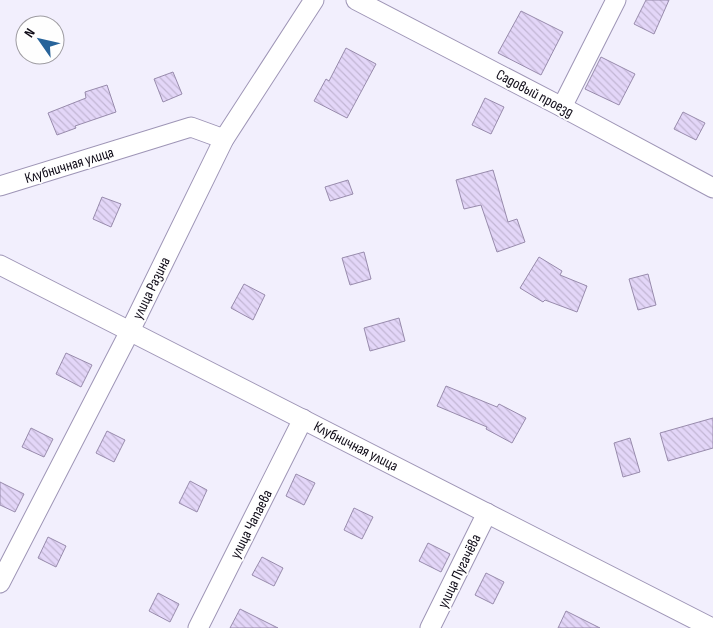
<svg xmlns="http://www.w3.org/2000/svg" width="713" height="628" viewBox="0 0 713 628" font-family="'Sofia Sans Condensed',sans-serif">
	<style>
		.building { fill: url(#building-back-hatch); stroke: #988bac }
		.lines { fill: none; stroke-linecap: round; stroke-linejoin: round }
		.street-casing { stroke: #9e95b6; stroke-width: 21 }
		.street { stroke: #fff; stroke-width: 19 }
		.labels { text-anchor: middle; stroke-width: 4; stroke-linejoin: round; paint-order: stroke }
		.street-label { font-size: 15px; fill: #0e0a16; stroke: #fefefe }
	</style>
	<defs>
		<pattern id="building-back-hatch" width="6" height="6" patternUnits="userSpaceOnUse" patternTransform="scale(1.25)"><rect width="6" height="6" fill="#e3d6f8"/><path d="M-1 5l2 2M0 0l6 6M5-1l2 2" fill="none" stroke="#c2b6d4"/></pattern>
	</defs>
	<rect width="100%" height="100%" fill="#f2effd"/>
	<g class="building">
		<path d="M646 0H669L654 34 634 24Z"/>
		<path d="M521 11 563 32 541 75 498 53Z"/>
		<path d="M346 48 376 64 347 118 314 101 326 79 329 81Z"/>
		<path d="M601 57 635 74 619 105 585 89Z"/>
		<path d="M173 72 182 94 163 102 154 79Z"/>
		<path d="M107 85 116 112 75 126 76 128 57 135 48 113 86 98 85 92Z"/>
		<path d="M485 98 504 107 491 134 472 125Z"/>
		<path d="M683 112 705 123 696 140 674 129Z"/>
		<path d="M493 170 508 222 517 219 525 242 497 252 481 205 464 209 456 180Z"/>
		<path d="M348 180 353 194 330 201 325 187Z"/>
		<path d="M102 197 121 204 111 227 93 219Z"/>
		<path d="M364 252 371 279 350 285 342 258Z"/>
		<path d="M539 257 562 271 560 275 587 286 577 312 545 300 543 302 520 288Z"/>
		<path d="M648 274 656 305 638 310 629 279Z"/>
		<path d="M244 284 265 295 253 320 231 308Z"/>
		<path d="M399 318 405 341 370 351 364 328Z"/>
		<path d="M66 353 92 365 81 387 56 374Z"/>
		<path d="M446 386 497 407 499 404 526 418 512 443 486 429 487 427 437 406Z"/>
		<path d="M713 418V448L668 461 660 433Z"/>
		<path d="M31 428 53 439 44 457 22 447Z"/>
		<path d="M107 431 125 440 114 462 96 453Z"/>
		<path d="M630 438 640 472 623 477 614 443Z"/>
		<path d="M296 474 315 483 304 505 286 496Z"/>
		<path d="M190 481 207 490 197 512 179 503Z"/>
		<path d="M0 482 24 494 15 512 0 505Z"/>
		<path d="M354 508 373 517 362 539 344 530Z"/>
		<path d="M48 537 66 546 56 567 38 558Z"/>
		<path d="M428 543 450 554 441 572 419 561Z"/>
		<path d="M262 557 283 568 274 586 252 575Z"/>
		<path d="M486 573 504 582 493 604 475 595Z"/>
		<path d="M158 593 179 604 170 622 149 611Z"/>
		<path d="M240 609 278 628H230Z"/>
		<path d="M566 611 600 628H558Z"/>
	</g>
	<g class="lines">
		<defs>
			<g id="street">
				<path d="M356 0 562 107 713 188"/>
				<path d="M562 107 616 0"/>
				<path d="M0 186 191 127 224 139"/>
				<path d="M0 265 712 628"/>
				<path d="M0 583 130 331 224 139 314 0"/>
				<path d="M198 628 303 419"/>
				<path d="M430 628 487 513"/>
			</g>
		</defs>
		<use href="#street" class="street-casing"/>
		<use href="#street" class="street"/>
	</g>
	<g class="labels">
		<g class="street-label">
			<text transform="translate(535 93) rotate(28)" y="5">Садовый проезд</text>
			<text transform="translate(69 165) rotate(-17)" y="5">Клубничная улица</text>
			<text transform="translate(151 288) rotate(-64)" y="5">улица Разина</text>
			<text transform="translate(356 446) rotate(27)" y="5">Клубничная улица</text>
			<text transform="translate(251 524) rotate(-63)" y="5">улица Чапаева</text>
			<text transform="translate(459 571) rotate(-64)" y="5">улица Пугачёва</text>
		</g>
	</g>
	<g transform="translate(40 40) rotate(304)"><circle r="24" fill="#fefefe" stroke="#9e9ca1"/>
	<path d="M0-4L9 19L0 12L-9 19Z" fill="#27639a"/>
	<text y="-8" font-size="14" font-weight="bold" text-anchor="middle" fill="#0e0a16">N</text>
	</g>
</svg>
